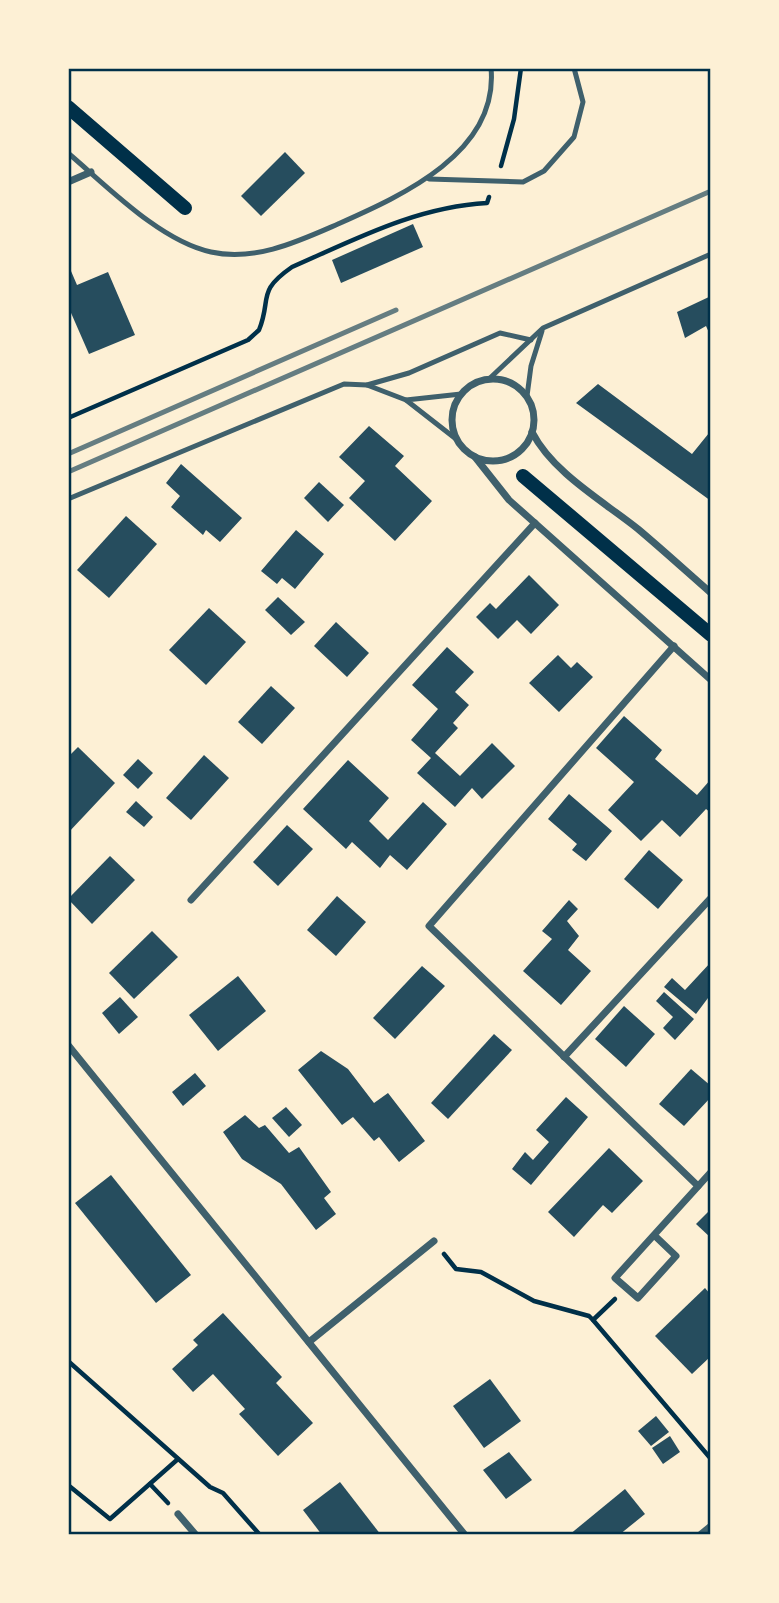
<svg xmlns="http://www.w3.org/2000/svg" width="779" height="1603" viewBox="0 0 779 1603" font-family="Quicksand,sans-serif">
	<style>
		.building { fill: #264d5e }
		.lines { fill: none; stroke-linecap: round; stroke-linejoin: round }
		.path { stroke: #003049; stroke-width: 4.5 }
		.service { stroke: #3f606c; stroke-width: 5 }
		.minor { stroke: #3f606c; stroke-width: 7 }
		.secondary { stroke: #003049; stroke-width: 14 }
		.rail { stroke: #657d81; stroke-width: 5 }
		.neatline { fill: none; stroke: #003049; stroke-width: 2.5 }
	</style>
	<rect width="100%" height="100%" fill="#fdf0d5"/>
	<g class="building">
		<path d="M285 152 305 173 261 216 241 196Z"/>
		<path d="M413 224 423 247 341 283 332 260Z"/>
		<path d="M68 264 77 285 108 272 135 335 89 354 68 306Z"/>
		<path d="M711 296V337L706 326 685 338 677 312Z"/>
		<path d="M598 384 692 454 709 433 711 435V501L576 403Z"/>
		<path d="M369 426 404 456 395 466 432 501 395 541 349 498 365 481 339 457Z"/>
		<path d="M181 464 242 518 220 542 206 530 203 535 171 507 180 496 166 483Z"/>
		<path d="M319 482 344 505 328 522 304 498Z"/>
		<path d="M126 516 157 544 109 598 77 570Z"/>
		<path d="M296 530 324 554 295 589 282 578 277 584 261 571Z"/>
		<path d="M529 575 559 605 531 634 517 620 498 639 476 617 490 603 496 609Z"/>
		<path d="M278 597 305 622 291 635 265 610Z"/>
		<path d="M209 608 246 642 206 685 169 650Z"/>
		<path d="M336 622 369 653 347 677 314 646Z"/>
		<path d="M447 647 474 672 455 692 469 705 453 723 458 728 435 753 460 776 492 743 515 766 482 799 472 788 455 807 417 773 431 758 411 740 438 709 412 685Z"/>
		<path d="M558 655 571 668 577 662 593 677 559 712 529 683Z"/>
		<path d="M271 686 295 708 262 744 238 722Z"/>
		<path d="M624 716 662 750 655 759 697 795 711 779V813L706 809 680 837 662 820 641 841 608 810 634 782 596 748Z"/>
		<path d="M78 747 115 783 68 833V757Z"/>
		<path d="M204 755 229 778 191 820 166 798Z"/>
		<path d="M138 759 153 773 138 789 123 775Z"/>
		<path d="M348 760 389 798 369 821 388 840 423 802 447 824 407 870 390 855 380 868 352 842 346 849 303 809Z"/>
		<path d="M569 794 612 831 586 861 572 850 577 844 548 819Z"/>
		<path d="M136 801 153 817 144 827 126 812Z"/>
		<path d="M287 825 313 849 278 886 253 862Z"/>
		<path d="M649 850 683 880 658 909 624 879Z"/>
		<path d="M110 856 135 880 92 924 68 899Z"/>
		<path d="M337 896 366 922 336 956 307 930Z"/>
		<path d="M569 900 578 909 567 921 579 936 568 950 591 971 561 1005 523 971 552 939 542 931Z"/>
		<path d="M152 931 178 957 134 999 109 973Z"/>
		<path d="M711 962V994L696 1014 664 987 672 978 685 990Z"/>
		<path d="M422 966 445 986 395 1039 373 1018Z"/>
		<path d="M238 976 266 1011 218 1051 189 1015Z"/>
		<path d="M664 992 694 1019 675 1040 663 1028 673 1017 656 1001Z"/>
		<path d="M120 997 138 1017 119 1034 102 1013Z"/>
		<path d="M624 1006 655 1034 626 1067 595 1039Z"/>
		<path d="M494 1034 512 1050 448 1119 431 1103Z"/>
		<path d="M321 1051 348 1069 374 1103 388 1093 425 1141 399 1162 379 1137 374 1141 353 1117 342 1125 298 1070Z"/>
		<path d="M691 1069 711 1086V1097L684 1126 659 1104Z"/>
		<path d="M195 1073 206 1086 183 1106 172 1092Z"/>
		<path d="M566 1097 588 1117 531 1185 512 1169 525 1152 533 1160 549 1142 536 1130Z"/>
		<path d="M286 1107 302 1125 289 1137 272 1118Z"/>
		<path d="M245 1115 259 1128 265 1125 289 1153 299 1147 331 1192 324 1198 336 1214 316 1230 281 1184 242 1159 223 1132Z"/>
		<path d="M609 1148 643 1181 612 1213 603 1205 574 1237 548 1212Z"/>
		<path d="M111 1175 191 1275 156 1303 75 1203Z"/>
		<path d="M711 1209V1238L696 1224Z"/>
		<path d="M705 1288 711 1295V1356L692 1374 655 1336Z"/>
		<path d="M223 1313 282 1377 276 1383 313 1423 278 1456 239 1414 245 1409 213 1374 193 1392 172 1369 198 1345 193 1340Z"/>
		<path d="M490 1379 521 1421 484 1448 453 1406Z"/>
		<path d="M656 1416 669 1432 651 1446 638 1431Z"/>
		<path d="M670 1436 680 1452 663 1464 652 1448Z"/>
		<path d="M509 1452 532 1480 506 1499 483 1470Z"/>
		<path d="M340 1482 381 1535H322L303 1510Z"/>
		<path d="M625 1489 645 1514 619 1535H569Z"/>
	</g>
	<g class="lines">
		<g class="path">
			<path d="M501 166 514 119 521 68"/>
			<path d="M68 418 248 340 259 330C272 298 256 292 292 267 356 239 416 207 487 203L489 197"/>
			<path d="M444 1254 456 1269 481 1272 534 1301 589 1316 593 1320"/>
			<path d="M615 1299 593 1320 711 1459"/>
			<path d="M68 1361 210 1487 223 1493 260 1535"/>
			<path d="M150 1484 168 1503"/>
			<path d="M68 1485 110 1519 178 1459"/>
		</g>
		<g class="service">
			<path d="M68 153C107 186 160 241 211 252 255 262 299 241 338 224 401 196 499 153 491 68"/>
			<path d="M429 179 523 182 544 171 574 137 583 102 574 68"/>
			<path d="M489 379 543 328 711 254"/>
			<path d="M367 385 406 400"/>
			<path d="M527 396 531 366 542 331"/>
			<path d="M456 439 406 400 461 394"/>
			<path d="M68 499 344 384 367 385 409 373 500 333 531 340"/>
		</g>
		<g class="minor">
			<path d="M68 182 91 172"/>
			<circle cx="493" cy="420" r="41"/>
			<path d="M532 432C553 473 603 501 638 529 663 550 687 572 711 593"/>
			<path d="M475 457 509 500 711 680"/>
			<path d="M674 646 429 926 698 1186"/>
			<path d="M191 900 535 523"/>
			<path d="M68 1045 465 1535"/>
			<path d="M564 1057 711 898"/>
			<path d="M654 1235 676 1256 638 1298 615 1278 711 1172"/>
			<path d="M309 1342 434 1241"/>
			<path d="M178 1514 196 1535"/>
			<path d="M700 1535 711 1526"/>
		</g>
		<g class="secondary">
			<path d="M68 107 185 208"/>
			<path d="M523 476 711 635"/>
		</g>
		<g class="rail">
			<path d="M68 454 396 310"/>
			<path d="M68 472 711 191"/>
		</g>
	</g>
	<rect width="779" height="1603" fill="none" stroke="#fdf0d5" stroke-width="140"/>
	<rect x="70" y="70" width="639" height="1463" class="neatline"/>
</svg>
